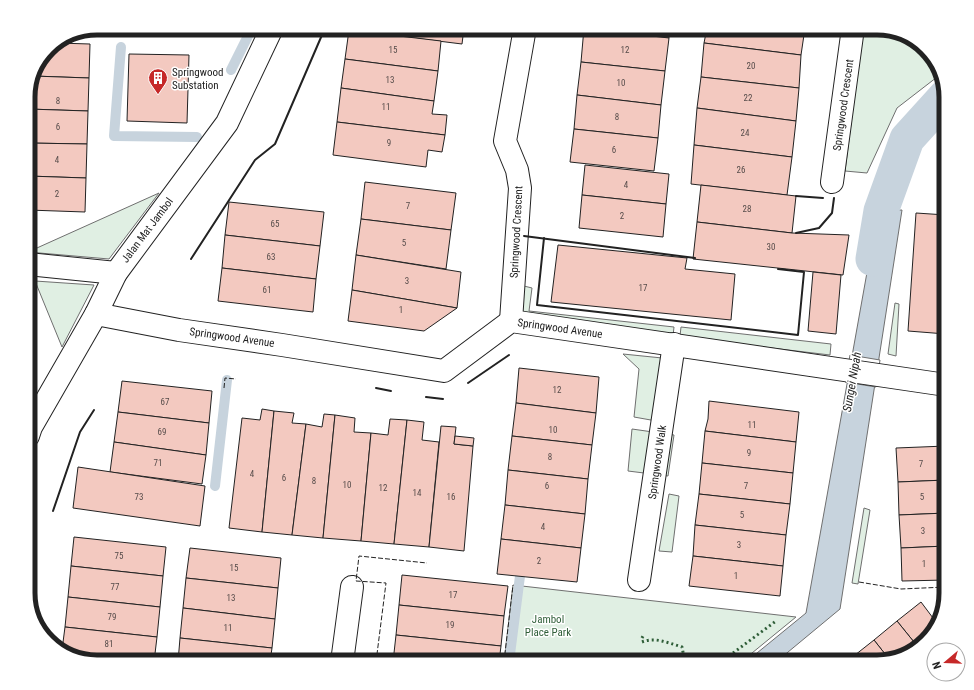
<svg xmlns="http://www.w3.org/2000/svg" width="974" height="690" viewBox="0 0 974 690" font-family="'Roboto Condensed',sans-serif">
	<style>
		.green { fill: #e0efe3; stroke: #6f6f6f }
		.water { fill: #c7d3dd; stroke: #6f6f6f }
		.pier { fill: #fff; stroke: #6f6f6f }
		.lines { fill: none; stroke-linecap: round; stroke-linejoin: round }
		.stream { stroke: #c7d3dd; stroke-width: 10 }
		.canal { stroke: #c7d3dd; stroke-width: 35 }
		.building { fill: #f3c9c0; stroke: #222 }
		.street-casing { stroke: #222; stroke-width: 24 }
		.street { stroke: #fff; stroke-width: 22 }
		.hedge { stroke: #2f5e38; stroke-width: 3; stroke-dasharray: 2 3; stroke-linecap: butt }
		.fence { stroke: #222; stroke-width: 1; stroke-dasharray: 5 2; stroke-linecap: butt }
		.wall { stroke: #222; stroke-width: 2 }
		.labels { text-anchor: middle; stroke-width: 3; stroke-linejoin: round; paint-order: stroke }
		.number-label { font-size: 9px; fill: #564c4a }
		.poi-label { font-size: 11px; fill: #222; stroke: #fff; text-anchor: start }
		.street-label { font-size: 11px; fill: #222; stroke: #fff }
		.park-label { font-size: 11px; fill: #2f5e38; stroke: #fff }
		.water-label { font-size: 12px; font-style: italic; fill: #222; stroke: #fff }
		.rim { fill: none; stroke: #222; stroke-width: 5 }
	</style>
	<rect width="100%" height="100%" fill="#fff"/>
	<g class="green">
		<path d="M863 28H877L895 34 924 48 939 66 941 74 897 108 867 173 845 171Z"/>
		<path d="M159 193 109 259 28 252Z"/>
		<path d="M35 281 94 285 62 347Z"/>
		<path d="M524 286 532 288 529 311 674 327 673 336H680L681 327 831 344 830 355 521 318Z"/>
		<path d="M895 303 899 304 896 356 888 354Z"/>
		<path d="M623 354 672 359 662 422 634 417 639 369Z"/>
		<path d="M632 429 674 435 668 476 628 471Z"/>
		<path d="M669 494 679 496 672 552 659 551Z"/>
		<path d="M864 508 870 510 858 584 852 583Z"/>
		<path d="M513 585 796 617 741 662H504Z"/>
	</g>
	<path class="water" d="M902 210 840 609 776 662H746L806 613 878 211Z"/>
	<path class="pier" d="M850 355 880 360 876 387 845 382Z"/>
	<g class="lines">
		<g class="stream">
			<path d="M121 47 114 136 197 137"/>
			<path d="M231 70 252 28"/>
			<path d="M215 486 227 380"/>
			<path d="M509 662 520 576"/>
		</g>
		<path class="canal" d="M873 259 881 211 907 139 946 96"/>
	</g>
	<g class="building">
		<path d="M383 28H464L462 44 382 34Z"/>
		<path d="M584 28H669V38Z"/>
		<path d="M584 28 669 38 665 71 581 62Z"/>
		<path d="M707 28H805L801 55 704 43Z"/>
		<path d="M349 30 441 41 438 71 345 59Z"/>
		<path d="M57 43 90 44 89 78 33 76 35 66 51 45Z"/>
		<path d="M704 43 801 55 799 88 701 77Z"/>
		<path d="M129 54 189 55 187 123 127 121Z"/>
		<path d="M345 59 438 71 434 101 341 88Z"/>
		<path d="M581 62 665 71 661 105 577 95Z"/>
		<path d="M33 76 89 78 88 111 28 109V92Z"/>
		<path d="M701 77 799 88 796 121 697 108Z"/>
		<path d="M341 88 434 101 432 114 447 115 445 135 337 122Z"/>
		<path d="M577 95 661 105 658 138 574 129Z"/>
		<path d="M697 108 796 121 792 157 694 145Z"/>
		<path d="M28 109 88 111 87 144 28 143Z"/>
		<path d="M337 122 445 135 442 152 428 150 426 167 333 155Z"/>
		<path d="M574 129 658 138 654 171 570 162Z"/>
		<path d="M28 143 87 144 86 178 28 176Z"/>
		<path d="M694 145 792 157 787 195 691 184Z"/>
		<path d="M585 165 669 174 666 204 582 195Z"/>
		<path d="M28 176 86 178 85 212 28 210Z"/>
		<path d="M365 182 456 193 451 230 361 219Z"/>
		<path d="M701 185 796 196 792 233 697 222Z"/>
		<path d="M582 195 666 204 663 237 579 228Z"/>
		<path d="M229 202 324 212 320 246 225 235Z"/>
		<path d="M916 213 946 215V334L908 331Z"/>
		<path d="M361 219 451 230 446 269 356 255Z"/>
		<path d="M697 222 792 233 849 235 843 275 693 259Z"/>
		<path d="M225 235 320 246 316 279 222 268Z"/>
		<path d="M558 245 687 258 685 269 735 274 731 320 551 302Z"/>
		<path d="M356 255 461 272 457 308 352 290Z"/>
		<path d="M222 268 316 279 313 312 218 301Z"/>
		<path d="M813 272 841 275 836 334 808 331Z"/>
		<path d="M352 290 457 308 424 331 348 321Z"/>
		<path d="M519 368 599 377 596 413 516 403Z"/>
		<path d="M122 381 212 391 209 423 118 412Z"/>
		<path d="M709 401 799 412 796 442 705 431 708 419Z"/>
		<path d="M516 403 596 413 592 445 512 436Z"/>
		<path d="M262 409 274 411 262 532 229 528 242 418 260 420Z"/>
		<path d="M274 411 294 413 292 423 306 424 292 535 262 532Z"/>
		<path d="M118 412 209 423 206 455 114 442Z"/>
		<path d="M324 414 335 415 323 538 292 535 306 424 322 427Z"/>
		<path d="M335 415 355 418 354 432 371 433 361 541 323 538Z"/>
		<path d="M390 419 407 420 394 544 361 541 371 433 388 435Z"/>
		<path d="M407 420 424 422 422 440 439 442 429 547 394 544Z"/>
		<path d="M441 426 456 427 454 444 473 446 464 551 429 547Z"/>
		<path d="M705 431 796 442 793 473 702 463Z"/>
		<path d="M455 436 474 438 473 446 454 444Z"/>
		<path d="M512 436 592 445 588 479 508 470Z"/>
		<path d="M114 442 206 455 202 484 110 472Z"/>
		<path d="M946 446V480L898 482 896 448Z"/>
		<path d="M702 463 793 473 790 504 699 494Z"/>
		<path d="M78 467 205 486 200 526 73 508Z"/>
		<path d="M508 470 588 479 585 514 505 505Z"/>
		<path d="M946 480V513L899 515 898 482Z"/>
		<path d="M699 494 790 504 786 535 695 525Z"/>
		<path d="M505 505 585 514 581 548 501 539Z"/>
		<path d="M946 513V546L901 548 899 515Z"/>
		<path d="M695 525 786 535 783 566 693 556Z"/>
		<path d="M74 537 166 547 163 576 71 566Z"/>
		<path d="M501 539 581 548 577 582 497 574Z"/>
		<path d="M946 546V580L902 581 901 548Z"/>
		<path d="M190 548 281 558 278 588 186 578Z"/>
		<path d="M693 556 783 566 780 596 689 586Z"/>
		<path d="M71 566 163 576 160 607 68 597Z"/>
		<path d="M402 575 508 586 504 616 399 605Z"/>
		<path d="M186 578 278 588 275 619 183 608Z"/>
		<path d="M68 597 160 607 157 637 65 627Z"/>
		<path d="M921 602 936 622 932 635 918 647 897 621Z"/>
		<path d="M399 605 504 616 501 646 396 635Z"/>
		<path d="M183 608 275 619 272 648 180 638Z"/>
		<path d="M897 621 918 647 908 655 889 659 874 640Z"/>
		<path d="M65 627 157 637 154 662H107L92 660 62 650Z"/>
		<path d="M396 635 501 646 499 662H393Z"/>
		<path d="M180 638 272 648 270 662H178Z"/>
		<path d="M874 640 889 659 877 662H852L850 659Z"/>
	</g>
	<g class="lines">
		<defs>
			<g id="street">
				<path d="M832 182 853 28"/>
				<path d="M28 264 116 273"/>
				<path d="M96 314 179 330 282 345 444 371 511 321 946 385"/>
				<path d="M511 321 520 188 517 170 505 141 525 28"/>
				<path d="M28 436 31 427 96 314 116 273 227 123 272 28"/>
				<path d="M639 580 674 344"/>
				<path d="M342 662 352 587"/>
			</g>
		</defs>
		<use href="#street" class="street-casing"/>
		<use href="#street" class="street"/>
		<g class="hedge">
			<path d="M642 638 644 634"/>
			<path d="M642 642C654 637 666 642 679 646L682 647 684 657 681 662"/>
			<path d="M721 662 776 621"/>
		</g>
		<g class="fence">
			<path d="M224 388 225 378 236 379"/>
			<path d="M859 582 901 589 946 587"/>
			<path d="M376 662 386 583 356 581 359 556 427 563"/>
			<path d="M504 662 513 585"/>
		</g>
		<g class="wall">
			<path d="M796 196 823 198"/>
			<path d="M796 233 819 228 832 213 834 198"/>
			<path d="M524 236 695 258"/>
			<path d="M544 238 537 305 798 335 804 272 778 269"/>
			<path d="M191 259 255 160 275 144 325 28"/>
			<path d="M468 383 509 355"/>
			<path d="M376 388 391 391"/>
			<path d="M426 397 443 399"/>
			<path d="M53 511 80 432 94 410"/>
		</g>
	</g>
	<defs>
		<symbol id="building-pin" viewBox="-11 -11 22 30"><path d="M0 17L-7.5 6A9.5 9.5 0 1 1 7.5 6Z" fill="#c62828" stroke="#fff"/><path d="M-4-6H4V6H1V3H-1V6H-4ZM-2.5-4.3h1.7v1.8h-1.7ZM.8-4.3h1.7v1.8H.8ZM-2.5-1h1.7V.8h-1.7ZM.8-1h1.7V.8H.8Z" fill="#fff"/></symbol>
	</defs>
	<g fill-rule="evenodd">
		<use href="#building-pin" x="147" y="67" width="22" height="30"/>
	</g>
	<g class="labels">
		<g class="number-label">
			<text x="393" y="53">15</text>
			<text x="625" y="53">12</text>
			<text x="751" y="69">20</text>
			<text x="390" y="83">13</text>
			<text x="621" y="86">10</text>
			<text x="748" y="101">22</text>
			<text x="58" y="104">8</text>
			<text x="386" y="110">11</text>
			<text x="617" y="120">8</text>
			<text x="58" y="130">6</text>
			<text x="745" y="136">24</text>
			<text x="389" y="146">9</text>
			<text x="614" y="153">6</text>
			<text x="57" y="163">4</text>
			<text x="741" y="173">26</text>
			<text x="626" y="188">4</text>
			<text x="57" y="197">2</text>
			<text x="408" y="209">7</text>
			<text x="747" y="212">28</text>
			<text x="622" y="219">2</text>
			<text x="275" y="227">65</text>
			<text x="404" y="246">5</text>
			<text x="771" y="250">30</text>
			<text x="271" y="260">63</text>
			<text x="407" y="284">3</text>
			<text x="643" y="291">17</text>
			<text x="267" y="293">61</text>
			<text x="401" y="313">1</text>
			<text x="557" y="393">12</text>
			<text x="165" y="405">67</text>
			<text x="752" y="428">11</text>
			<text x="553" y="433">10</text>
			<text x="162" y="435">69</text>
			<text x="749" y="456">9</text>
			<text x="550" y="460">8</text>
			<text x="158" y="466">71</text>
			<text x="921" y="467">7</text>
			<text x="252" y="477">4</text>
			<text x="284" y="481">6</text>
			<text x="314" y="484">8</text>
			<text x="347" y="488">10</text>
			<text x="547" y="489">6</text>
			<text x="746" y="489">7</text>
			<text x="383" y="491">12</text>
			<text x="417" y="496">14</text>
			<text x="139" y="500">73</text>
			<text x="451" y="500">16</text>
			<text x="922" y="500">5</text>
			<text x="742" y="518">5</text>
			<text x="543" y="530">4</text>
			<text x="923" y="534">3</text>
			<text x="739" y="548">3</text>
			<text x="119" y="559">75</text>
			<text x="539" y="564">2</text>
			<text x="924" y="567">1</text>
			<text x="234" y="571">15</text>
			<text x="736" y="579">1</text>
			<text x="115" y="590">77</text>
			<text x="453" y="598">17</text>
			<text x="231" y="601">13</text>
			<text x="112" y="620">79</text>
			<text x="450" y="628">19</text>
			<text x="228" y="631">11</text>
			<text x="109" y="647">81</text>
		</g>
		<g class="poi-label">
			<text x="172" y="76">Springwood<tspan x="172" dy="13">Substation</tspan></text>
		</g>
		<g class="street-label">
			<text transform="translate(843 105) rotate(-82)" y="4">Springwood Crescent</text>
			<text transform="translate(147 230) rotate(-53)" y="4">Jalan Mat Jambol</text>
			<text transform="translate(516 232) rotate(-87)" y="4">Springwood Crescent</text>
			<text transform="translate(560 328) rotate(8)" y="4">Springwood Avenue</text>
			<text transform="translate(232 337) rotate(8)" y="4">Springwood Avenue</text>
			<text transform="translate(657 462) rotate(-82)" y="4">Springwood Walk</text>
		</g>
		<g class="park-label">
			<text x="548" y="623">Jambol<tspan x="548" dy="13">Place Park</tspan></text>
		</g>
		<g class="water-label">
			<text transform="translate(852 382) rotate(-80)" y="4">Sungei Nipah</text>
		</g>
	</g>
	<path d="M0 0H974V690H0ZM97 35H877A62 62 0 0 1 939 97V593A62 62 0 0 1 877 655H97A62 62 0 0 1 35 593V97A62 62 0 0 1 97 35Z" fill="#fff" fill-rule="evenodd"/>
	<path class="rim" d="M97 35H877A62 62 0 0 1 939 97V593A62 62 0 0 1 877 655H97A62 62 0 0 1 35 593V97A62 62 0 0 1 97 35Z"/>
	<g transform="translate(946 662) rotate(251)"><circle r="19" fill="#ffffff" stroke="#a7a7a7"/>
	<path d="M0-3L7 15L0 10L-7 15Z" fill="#c62828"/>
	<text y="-6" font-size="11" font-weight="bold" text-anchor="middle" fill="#222222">N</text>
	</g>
</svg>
